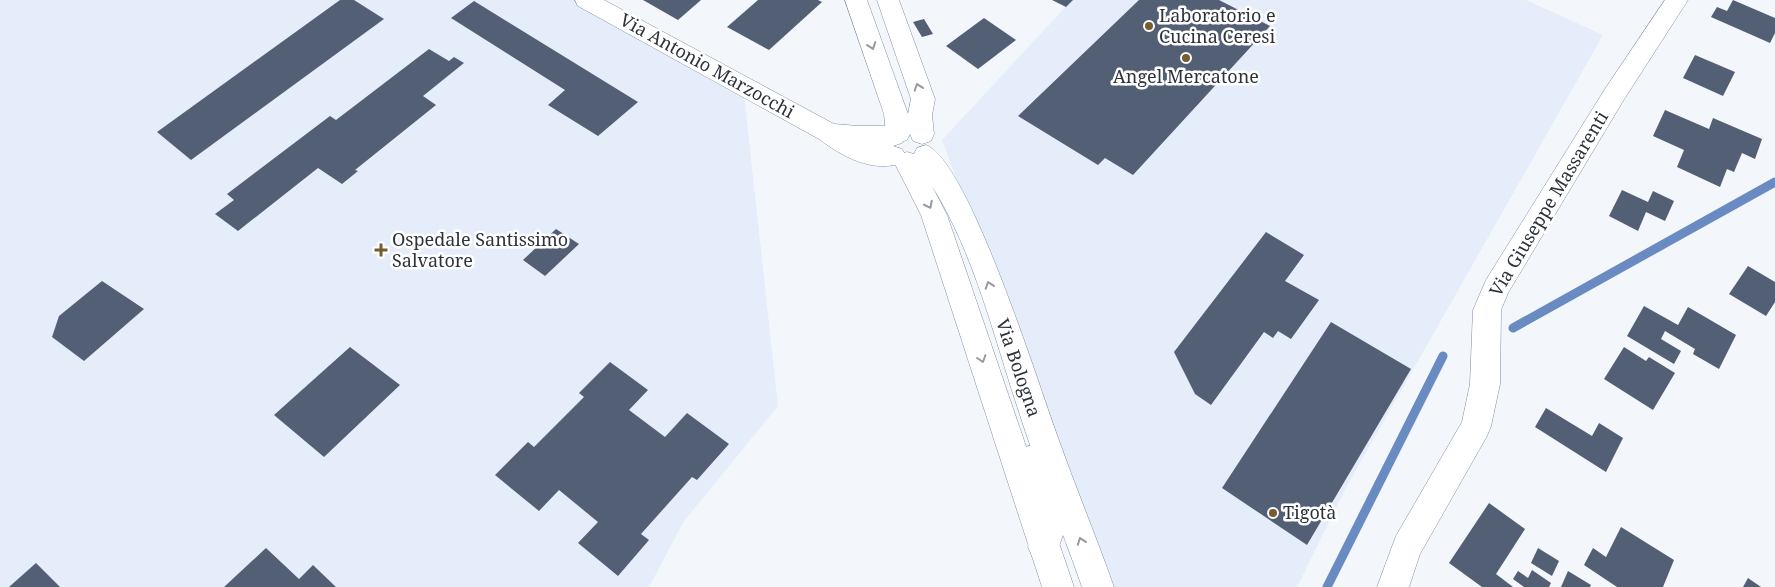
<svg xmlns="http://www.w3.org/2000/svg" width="1775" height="587" viewBox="0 0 1775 587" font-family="'Noto Serif',serif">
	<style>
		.built { fill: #e6edfa }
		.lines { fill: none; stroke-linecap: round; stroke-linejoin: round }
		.stream { stroke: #6a8ac2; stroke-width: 9 }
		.building { fill: #535f74 }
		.minor-casing { stroke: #818ea5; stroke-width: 1 }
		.major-casing { stroke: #818ea5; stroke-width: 1 }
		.minor { fill: #fff; fill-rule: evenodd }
		.major { fill: #fff; fill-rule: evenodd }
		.oneway { stroke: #96999e }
		.poi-dot { fill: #765c2e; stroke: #fff; stroke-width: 2 }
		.labels { text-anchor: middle; stroke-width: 5; stroke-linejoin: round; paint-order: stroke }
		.poi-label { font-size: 18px; fill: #2d333c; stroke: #fff; text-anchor: start }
		.street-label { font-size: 18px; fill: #2d333c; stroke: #fff }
	</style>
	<rect width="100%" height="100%" fill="#f3f6fb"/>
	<g class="built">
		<path d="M0 0H582L744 94 778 406 684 521 649 587H0Z"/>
		<path d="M1072 0H1526L1603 35 1347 486 1297 587H1106L942 140Z"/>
	</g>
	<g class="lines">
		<g class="stream">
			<path d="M1513 328 1775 182"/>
			<path d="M1327 587 1443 356"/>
		</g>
	</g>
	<g class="building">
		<path d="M340 0H354L384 19 191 160 157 132Z"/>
		<path d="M643 0H701L678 20Z"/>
		<path d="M758 0H818L822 2 769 50 727 27Z"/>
		<path d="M1052 0H1073L1066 7Z"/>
		<path d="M1139 0H1219L1270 26 1133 175 1105 158 1098 165 1018 116Z"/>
		<path d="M1733 0 1775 18V33L1770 43 1711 17 1717 7 1727 11Z"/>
		<path d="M474 1 638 102 598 136 548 105 565 90 451 18Z"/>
		<path d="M984 18 1016 40 978 69 946 46Z"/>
		<path d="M924 19 933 34 922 37 913 22Z"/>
		<path d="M429 49 449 61 454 57 464 63 423 96 436 105 355 170 358 171 342 184 318 168 238 231 215 214 234 200 227 194 330 116 336 120Z"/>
		<path d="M1695 55 1735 72 1723 96 1683 78Z"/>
		<path d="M1665 110 1709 129 1713 118 1762 139 1755 159 1742 153 1734 172 1727 169 1720 187 1677 167 1684 150 1653 136Z"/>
		<path d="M1622 190 1648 202 1653 191 1674 201 1665 221 1646 212 1638 231 1609 216Z"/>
		<path d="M556 229 579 244 545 276 523 260Z"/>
		<path d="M1266 232 1304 255 1285 281 1319 300 1291 339 1278 331 1273 338 1264 332 1211 405 1195 394 1174 352Z"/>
		<path d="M1748 266 1775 282V302L1766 316 1729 294Z"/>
		<path d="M102 281 144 309 84 361 52 337 59 316Z"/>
		<path d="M1644 306 1678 325 1688 307 1736 335 1719 369 1693 354 1695 349 1665 331 1661 339 1681 351 1674 364 1627 336Z"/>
		<path d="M1331 322 1411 369 1307 545 1222 488Z"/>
		<path d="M350 347 400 385 324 457 274 415Z"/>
		<path d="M1624 347 1646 361 1649 357 1675 373 1653 410 1604 379Z"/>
		<path d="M610 362 648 390 629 410 665 437 687 413 729 444 697 480 692 477 641 534 649 540 618 576 578 543 598 522 559 490 539 511 495 475 528 442 534 447 584 397 579 393Z"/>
		<path d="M1546 408 1592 436 1599 423 1623 438 1606 472 1535 427Z"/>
		<path d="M1489 503 1525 529 1496 574 1513 587H1482L1449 563Z"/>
		<path d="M1621 527 1674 560 1663 587H1617L1584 565 1593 548 1606 557Z"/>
		<path d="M266 548 299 579 313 565 336 587H224Z"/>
		<path d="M1538 548 1559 561 1552 576 1531 563Z"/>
		<path d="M36 563 60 587H9Z"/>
		<path d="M1532 570 1551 583 1549 587H1524L1513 579 1518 571 1528 578Z"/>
		<path d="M1568 571 1591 585 1590 587H1561Z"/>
		<path d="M1748 578 1761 587H1743Z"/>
	</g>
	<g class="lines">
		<defs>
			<g id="minor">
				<path d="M575 0H604L834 124 858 126H893L902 129 905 136 902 143 893 146H878H893L902 149 906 156 902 163C872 173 843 157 819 139L578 6Z"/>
				<path d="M1665 0H1688L1623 101 1508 293 1501 310 1500 384 1491 426 1487 436 1420 554 1409 587H1377L1396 536 1462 422 1470 384 1473 310 1486 280 1605 89Z"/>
				<path d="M1037 443 1048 447 1070 515 1055 558 1044 563 1033 558 1028 547 1038 515 1022 457 1026 447Z"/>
			</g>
			<g id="major">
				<path d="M845 0H867L908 114 911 99 877 0H899L935 99 932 115 934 134 931 141 922 144 913 141 910 134 907 140 898 143 889 140 886 133 884 114Z"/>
				<path d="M926 145C968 159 1039 386 1057 435 1075 486 1096 536 1114 587H1082C1061 527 1037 469 1018 409 993 334 974 253 932 186L947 215 1074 587H1042L921 215 894 162 898 155 907 152 914 154 917 148Z"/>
			</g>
		</defs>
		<use href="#minor" class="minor-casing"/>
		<use href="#major" class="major-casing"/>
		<use href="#minor" class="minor"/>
		<use href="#major" class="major"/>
	</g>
	<defs><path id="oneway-chevron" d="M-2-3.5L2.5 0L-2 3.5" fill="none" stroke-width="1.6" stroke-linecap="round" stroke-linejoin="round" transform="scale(1.25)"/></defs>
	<g class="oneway">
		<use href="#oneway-chevron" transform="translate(872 46) rotate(70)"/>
		<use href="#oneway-chevron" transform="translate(918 87) rotate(-109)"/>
		<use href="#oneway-chevron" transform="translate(929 205) rotate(63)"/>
		<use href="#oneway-chevron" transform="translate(989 285) rotate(-109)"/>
		<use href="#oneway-chevron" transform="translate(982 359) rotate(72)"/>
		<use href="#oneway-chevron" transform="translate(1081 541) rotate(-110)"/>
	</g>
	<g class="poi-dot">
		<circle cx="1149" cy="26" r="5"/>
		<circle cx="1186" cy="58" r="5"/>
		<path d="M378.5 242.5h5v5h5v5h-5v5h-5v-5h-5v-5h5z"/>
		<circle cx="1273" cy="513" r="5"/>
	</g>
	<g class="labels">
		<g class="poi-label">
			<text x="1159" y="22">Laboratorio e<tspan x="1159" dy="21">Cucina Ceresi</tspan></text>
			<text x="1186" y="83" text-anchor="middle">Angel Mercatone</text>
			<text x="392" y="246">Ospedale Santissimo<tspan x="392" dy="21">Salvatore</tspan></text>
			<text x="1283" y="519">Tigotà</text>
		</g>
		<g class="street-label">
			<text transform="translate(707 66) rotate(29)" y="6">Via Antonio Marzocchi</text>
			<text transform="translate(1549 204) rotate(-59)" y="6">Via Giuseppe Massarenti</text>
			<text transform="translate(1018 368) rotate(71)" y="6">Via Bologna</text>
		</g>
	</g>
</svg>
